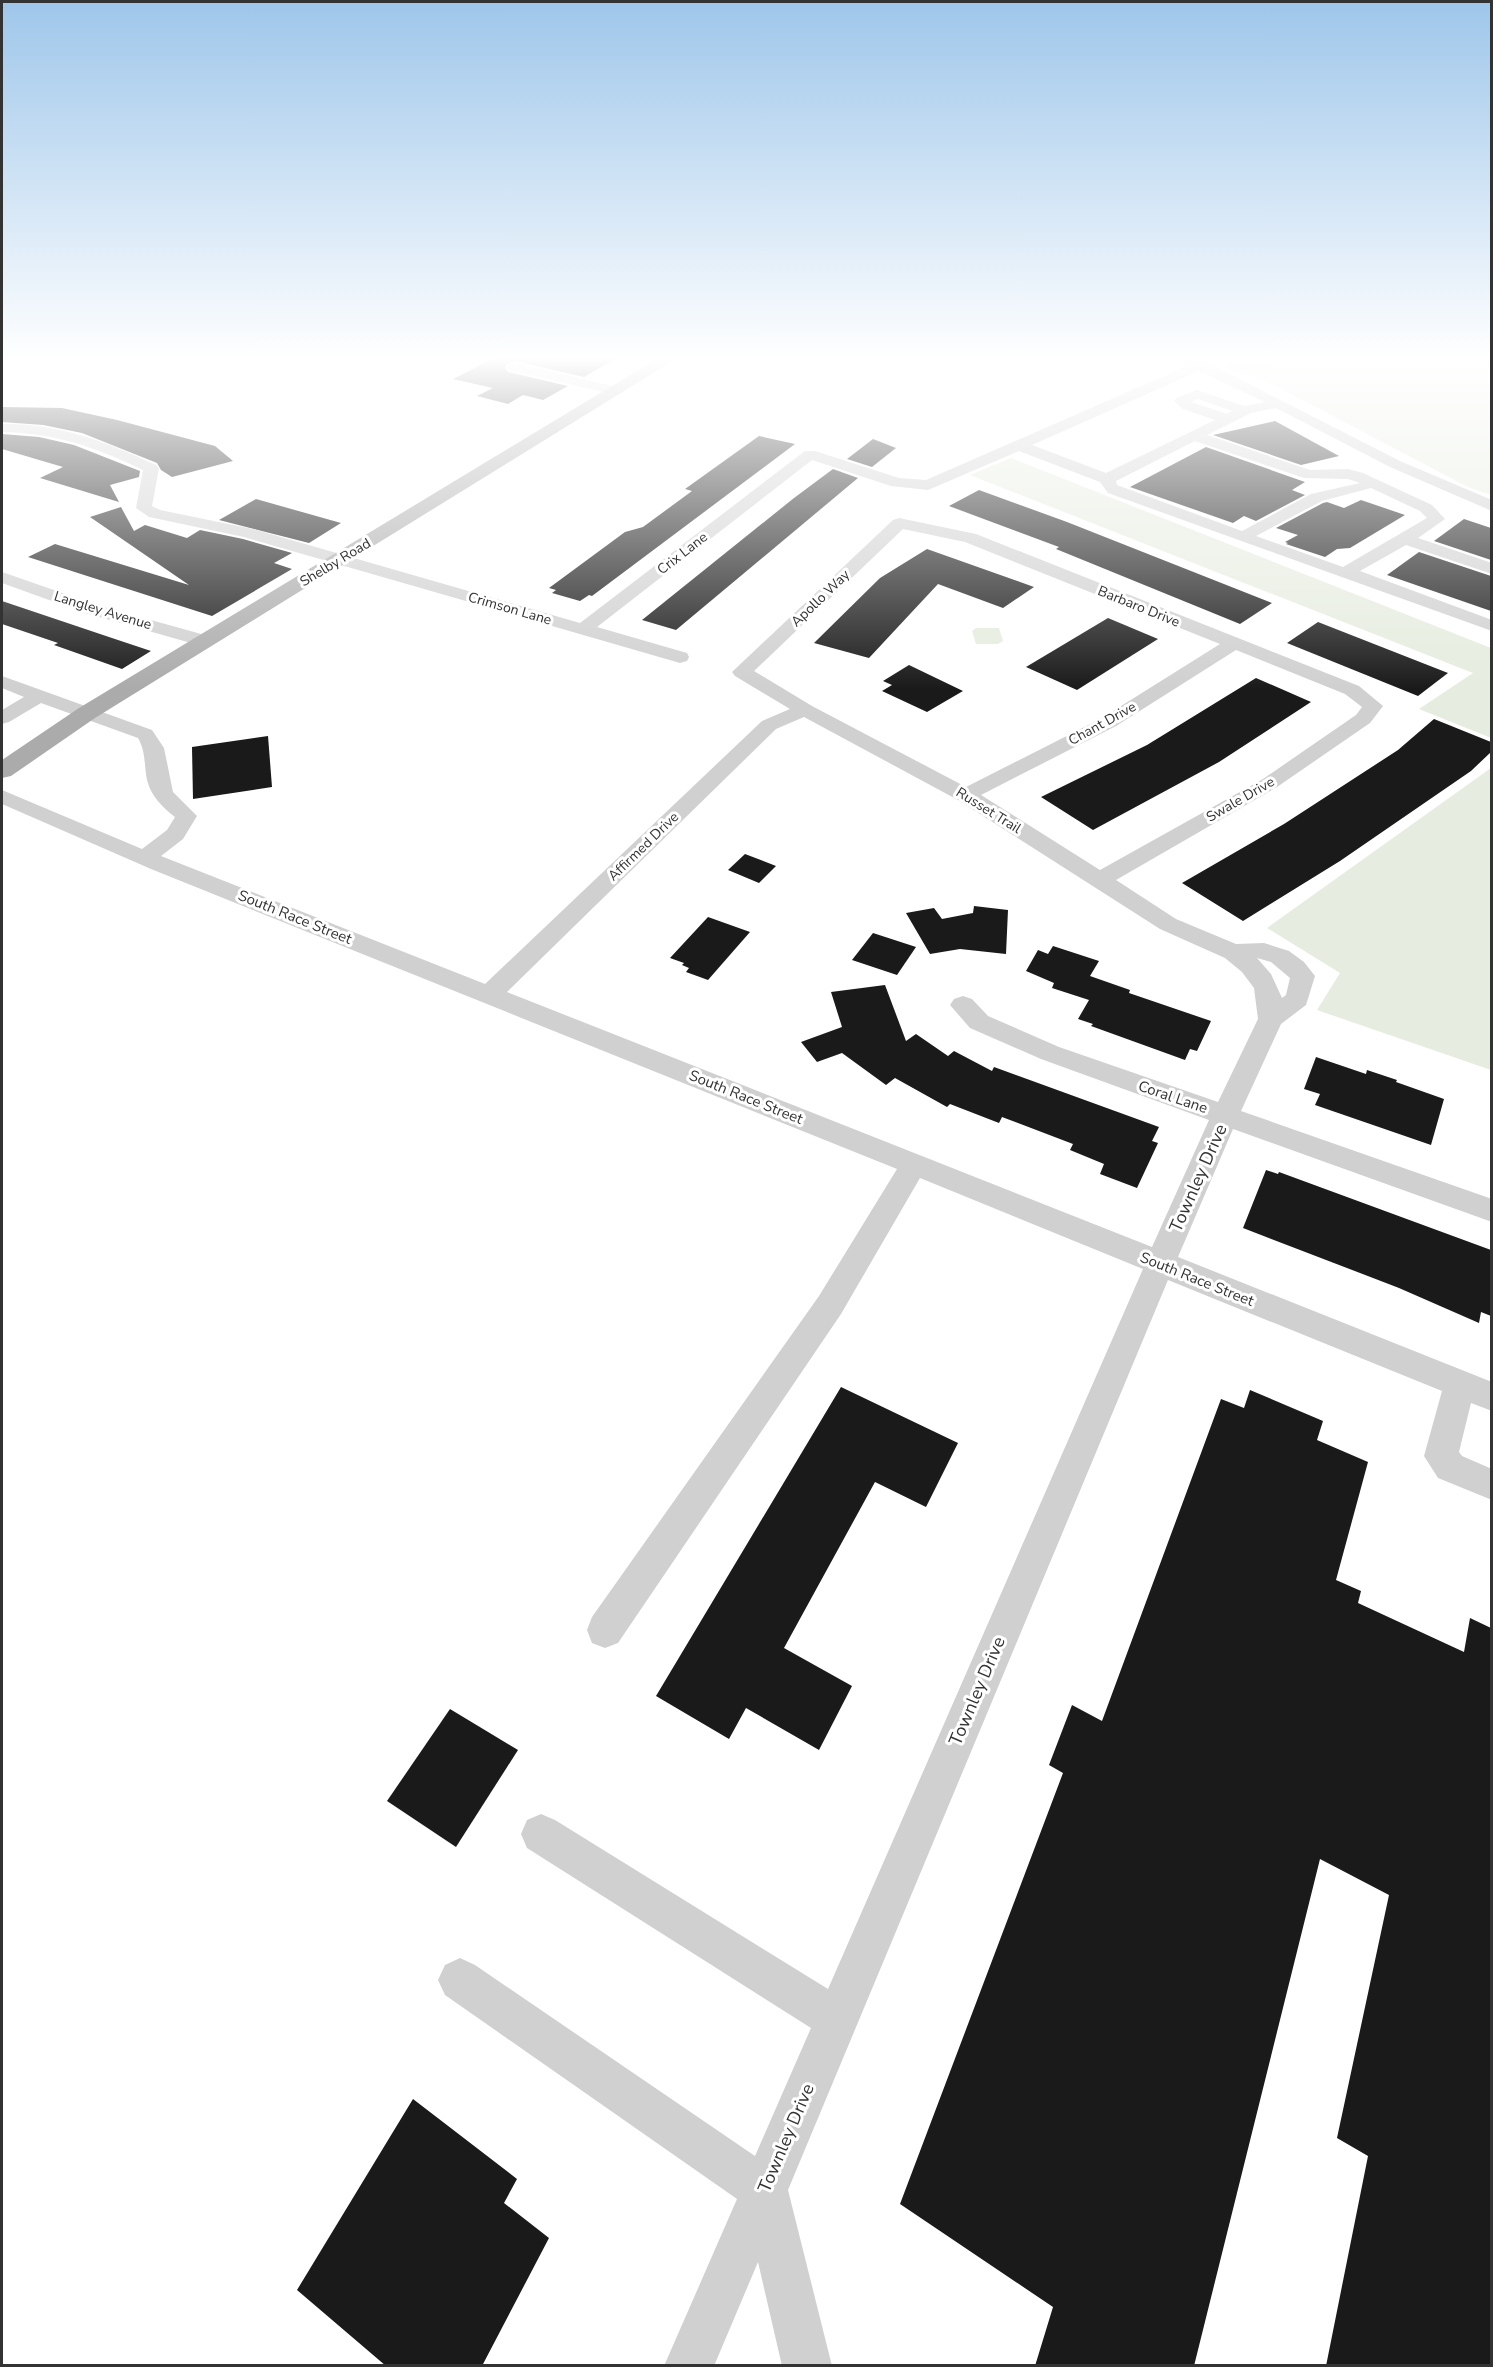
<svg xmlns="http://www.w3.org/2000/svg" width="1493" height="2367" viewBox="0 0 1493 2367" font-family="'Nunito Sans',sans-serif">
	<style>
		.green { fill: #e6ecdf }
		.building { fill: #1a1a1a }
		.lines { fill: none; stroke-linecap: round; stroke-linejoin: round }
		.minor { fill: #d0d0d0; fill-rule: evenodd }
		.major { fill: #ababab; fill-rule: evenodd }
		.labels { text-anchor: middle; stroke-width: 6; stroke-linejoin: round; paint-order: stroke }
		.far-street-label { font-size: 14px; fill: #333; stroke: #fff }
		.street-label { font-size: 15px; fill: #333; stroke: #fff }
		.near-street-label { font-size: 18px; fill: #333; stroke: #fff }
	</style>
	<rect width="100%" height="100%" fill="#fff"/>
	<g class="green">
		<path d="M1193 357H1491V495L1468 487 1266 381Z"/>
		<path d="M1011 458 1491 648V738L1419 709 1473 673 970 475Z"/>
		<path d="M976 628H999L1003 641 998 644H976L972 631Z"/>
		<path d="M1491 768V1070L1317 1010 1340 973 1267 928Z"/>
	</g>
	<g class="building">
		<path d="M496 357H618L584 377 515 361 506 365 505 368 508 372 568 386 543 400 523 395 508 404 477 396 493 388 453 379Z"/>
		<path d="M2 407 62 408 117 420 215 446 233 461 172 477 161 470 157 463 82 433 43 425 2 422Z"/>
		<path d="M1275 421 1339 456 1301 465 1213 435Z"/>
		<path d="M2 434 39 437 74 445 140 471 139 477 110 485 119 502 40 478 63 467 2 449Z"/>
		<path d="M759 436 795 444 592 596 589 595 580 601 552 593 556 590 549 588 625 532 643 527 692 491 685 489Z"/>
		<path d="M873 439 896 448 872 467 847 459Z"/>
		<path d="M1206 447 1305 482 1292 490 1305 495 1256 521 1244 516 1233 523 1130 487Z"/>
		<path d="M833 469 858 478 676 630 642 620 794 498Z"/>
		<path d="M979 490 1067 522 1272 603 1240 624 1056 549 1059 547 949 506Z"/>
		<path d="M256 499 341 523 309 543 219 520Z"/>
		<path d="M1361 500 1405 515 1350 548 1337 549 1325 557 1286 544 1288 543 1285 542 1298 535 1276 528 1323 503 1327 502 1344 508Z"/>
		<path d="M121 507 134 531 145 525 187 538 200 530 243 539 292 553 274 563 292 569 212 616 28 557 55 544 189 585 90 517Z"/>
		<path d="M1464 519 1491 528V560L1434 541Z"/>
		<path d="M927 549 1034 587 1003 608 938 584 869 658 814 643 880 578Z"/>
		<path d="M1419 552 1491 576V611L1387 575Z"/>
		<path d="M2 601 109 637 151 651 122 669 54 645 58 643 2 624Z"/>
		<path d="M1108 618 1158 639 1077 690 1026 667Z"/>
		<path d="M1318 622 1448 673 1418 696 1287 643Z"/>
		<path d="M909 665 963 691 927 712 882 691 892 685 883 681Z"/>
		<path d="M1256 678 1311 702 1219 762 1093 830 1041 797 1147 745Z"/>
		<path d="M1434 719 1491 742V752L1471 771 1340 861 1243 921 1182 883 1284 824 1398 750Z"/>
		<path d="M268 736 272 787 193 799 192 747Z"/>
		<path d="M745 854 776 866 759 883 728 870Z"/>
		<path d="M974 906 1008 910 1006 954 960 949 930 954 906 913 934 908 942 919 973 913Z"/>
		<path d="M708 917 750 932 708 980 686 972 689 968 682 965 684 963 670 958Z"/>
		<path d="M873 933 916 947 897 975 852 960Z"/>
		<path d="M1053 946 1099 961 1090 976 1130 990 1129 993 1211 1021 1197 1051 1190 1049 1185 1060 1091 1026 1093 1024 1078 1019 1089 1000 1052 988 1054 983 1026 971 1038 950 1048 954Z"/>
		<path d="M885 985 906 1041 916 1034 948 1056 954 1051 992 1071 994 1067 1159 1127 1152 1141 1158 1143 1137 1188 1100 1174 1104 1164 1070 1150 1073 1144 1002 1117 999 1123 950 1104 947 1107 895 1078 886 1085 842 1053 817 1062 801 1042 842 1027 831 992Z"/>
		<path d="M1316 1057 1366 1074 1367 1070 1397 1080 1396 1082 1444 1099 1431 1145 1315 1105 1320 1094 1304 1089Z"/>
		<path d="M1266 1170 1278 1174 1279 1172 1491 1250V1316L1481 1312 1479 1323 1399 1288 1243 1228Z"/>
		<path d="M841 1387 958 1443 926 1507 875 1482 784 1648 852 1686 819 1750 746 1708 729 1739 656 1696Z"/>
		<path d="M1250 1390 1323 1421 1317 1440 1368 1462 1336 1580 1361 1591 1358 1603 1464 1652 1470 1618 1491 1628V2366H1326L1368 2156 1337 2138 1389 1895 1320 1859 1194 2366H1035L1053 2307 900 2204 1063 1773 1049 1765 1072 1705 1102 1721 1221 1399 1244 1408Z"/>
		<path d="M450 1709 518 1750 456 1847 387 1801Z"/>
		<path d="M413 2099 517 2179 504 2203 549 2238 482 2366H386L297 2290Z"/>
	</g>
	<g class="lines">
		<g class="minor">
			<path d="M1176 357H1190L1206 362 1400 461 1492 500V511L1390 467 1276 408 1251 413 1207 435 1310 470 1348 469 1363 473 1432 505 1445 519 1418 538 1492 563V574L1406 545 1360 571 1492 620V631L1108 493 1100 482 1019 451 928 490 891 486 812 460 597 627 687 653 689 657 687 661 680 663 244 537 149 517 136 508 143 470C95 447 55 433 2 432V424C58 423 107 442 156 465L159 468 152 506 160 510 253 529 580 623 805 451H815L899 478 926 480 1187 366 1177 362ZM1199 371 1265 402 1244 406 1197 390 1176 398 1174 401 1183 409 1215 420 1106 473 1032 445ZM1198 399 1232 411 1227 414 1191 402ZM1195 441 1304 478 1348 479 1360 483 1311 494 1242 531 1117 485 1116 481ZM1371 488 1420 511 1427 518 1343 567 1256 536 1322 501Z"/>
			<path d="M514 363 621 388 623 391 616 395 509 370 507 367Z"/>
			<path d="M899 518 976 534 1359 686 1383 706 1370 723 1277 787 1116 880 1176 919 1236 944 1264 943 1289 951 1304 962 1315 976 1306 1005 1281 1024 1241 1111 1492 1199V1222L1233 1129 1178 1257 1492 1382V1411L1471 1403 1459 1452 1462 1456 1492 1469V1500L1438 1478 1424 1456 1442 1391 1168 1280 788 2190 832 2366H782L758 2262 714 2366H664L737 2199 445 1995 438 1980 445 1965 460 1958 475 1965 755 2156 811 2028 527 1848 521 1834 527 1820 541 1814 555 1820 828 1989 1143 1269 920 1178 841 1314 618 1643 605 1648 592 1643 587 1630 592 1617 819 1296 897 1169 151 869 2 804V790L142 849 167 830 175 817C162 807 151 796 147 780 144 765 146 752 138 738L41 703 9 722 2 724V710L24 697 2 688V676L152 730 164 748 173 792 197 816 183 839 161 856 485 984 762 721 790 709 735 676 732 672 893 520ZM903 529 965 542 1220 644 1102 718 966 787 812 706 754 671ZM1236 650 1345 694 1362 707 1356 715 1263 779 1100 870 981 795 1116 726ZM804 717 958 800 1160 929 1225 958 1242 972 1254 988 1258 1019 1218 1102 1059 1047 988 1016 972 999 963 996 954 999 950 1005 970 1028 1041 1059 1209 1120 1152 1247 507 992 776 729ZM1257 958 1271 962 1290 978 1286 995 1282 998 1271 974Z"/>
			<path d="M2 572 97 605 212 637 214 641 212 645 205 647 85 613 2 583Z"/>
		</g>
		<path class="major" d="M660 357H679L95 718 11 776 2 778V760L79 708Z"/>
	</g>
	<linearGradient id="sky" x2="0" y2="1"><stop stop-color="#9ec6ea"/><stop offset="0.52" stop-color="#fff"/><stop offset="1" stop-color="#fff" stop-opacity="0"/></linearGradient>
	<rect width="1493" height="689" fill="url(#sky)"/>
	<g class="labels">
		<g class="far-street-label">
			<text transform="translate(682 553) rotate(-38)" y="5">Crix Lane</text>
			<text transform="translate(335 562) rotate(-31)" y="5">Shelby Road</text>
			<text transform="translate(820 598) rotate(-44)" y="5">Apollo Way</text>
			<text transform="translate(1139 606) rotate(22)" y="5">Barbaro Drive</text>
			<text transform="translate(510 608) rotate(16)" y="5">Crimson Lane</text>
			<text transform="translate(103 610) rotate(17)" y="5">Langley Avenue</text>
			<text transform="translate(1102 723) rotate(-29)" y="5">Chant Drive</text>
			<text transform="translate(1240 799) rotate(-30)" y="5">Swale Drive</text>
			<text transform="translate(989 810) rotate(32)" y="5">Russet Trail</text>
			<text transform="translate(643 846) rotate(-44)" y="5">Affirmed Drive</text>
		</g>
		<g class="street-label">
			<text transform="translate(295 917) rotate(22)" y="5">South Race Street</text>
			<text transform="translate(746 1097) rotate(22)" y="5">South Race Street</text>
			<text transform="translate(1173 1097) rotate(19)" y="5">Coral Lane</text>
			<text transform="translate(1197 1279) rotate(22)" y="5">South Race Street</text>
		</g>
		<g class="near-street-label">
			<text transform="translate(1198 1178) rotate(-66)" y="6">Townley Drive</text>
			<text transform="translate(977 1691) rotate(-67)" y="6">Townley Drive</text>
			<text transform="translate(786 2138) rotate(-67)" y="6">Townley Drive</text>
		</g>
	</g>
	<rect width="1493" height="2367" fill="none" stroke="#333333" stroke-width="6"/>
</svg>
